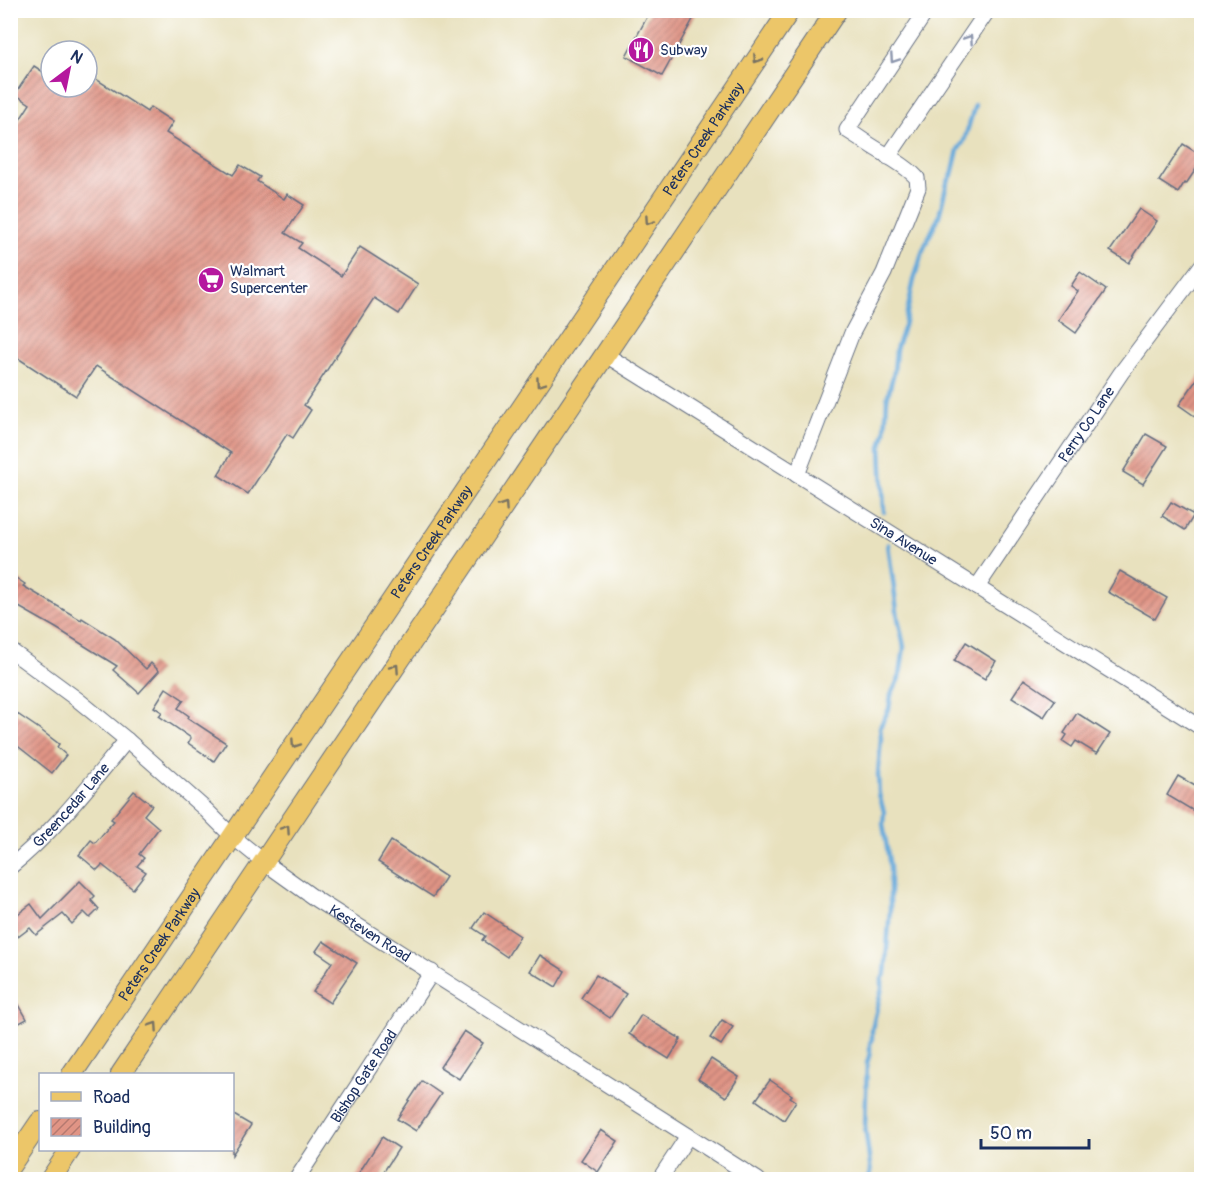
<svg xmlns="http://www.w3.org/2000/svg" width="1212" height="1190" viewBox="0 0 1212 1190" font-family="Pangolin,sans-serif">
	<style>
		.lines { fill: none; stroke-linecap: round; stroke-linejoin: round }
		.stream { stroke: #65a9da; stroke-width: 4.5 }
		.building { fill: url(#building-hatch) }
		.minor-casing { stroke: #636d80; stroke-width: 17 }
		.major-casing { stroke: #636d80; stroke-width: 22 }
		.minor { stroke: #fff; stroke-width: 15 }
		.major { stroke: #ecc669; stroke-width: 20 }
		.oneway { stroke: #8d97ae }
		.oneway2 { stroke: #797363 }
		.labels { text-anchor: middle; stroke-width: 4.5; stroke-linejoin: round; paint-order: stroke }
		.poi-label { font-size: 15px; fill: #1b2f5e; stroke: #fff; text-anchor: start }
		.street-label { font-size: 15px; fill: #1b2f5e; stroke: #fff }
	</style>
	<defs>
		<pattern id="building-hatch" width="6" height="6" patternUnits="userSpaceOnUse" patternTransform="scale(1.5)"><rect width="6" height="6" fill="#e09485"/><path d="M-1 1l2-2M0 6l6-6M5 7l2-2" fill="none" stroke="#b57970"/></pattern>
	</defs>
	<rect width="100%" height="100%" fill="#fff"/>
	<filter id="ink" filterUnits="userSpaceOnUse"><feTurbulence type="fractalNoise" baseFrequency=".0167" numOctaves="2"/><feDisplacementMap in="SourceGraphic" scale="12" xChannelSelector="R" yChannelSelector="G"/><feConvolveMatrix kernelMatrix="1 2 1 2 8 2 1 2 1" color-interpolation-filters="sRGB"/></filter>
	<filter id="wash" filterUnits="userSpaceOnUse"><feTurbulence type="fractalNoise" baseFrequency=".008" numOctaves="4" result="noise"/><feDisplacementMap in="SourceGraphic" scale="24" xChannelSelector="R" yChannelSelector="G"/><feGaussianBlur stdDeviation="1.35" result="paint"/><feColorMatrix in="noise" values="0 0 0 0 0 0 0 0 0 0 0 0 0 0 0 0 0 1.4 0 .05"/><feComposite in="paint" operator="in"/></filter>
	<g filter="url(#wash)">
		<rect width="100%" height="100%" fill="#e8e1be"/>
		<g class="lines">
			<g class="stream">
				<path d="M884 512 881 447 885 432 887 399 894 372 896 349 904 326 914 280 923 250 939 216 947 183 952 175 958 150 964 141 975 105"/>
				<path d="M866 1180 871 1173 865 1126 867 1063 870 1053V1043L872 1039V1029L882 988V979L885 974 890 909V867L883 824 884 812 879 794 878 774 881 738 880 727 889 709 891 695 900 676 904 647 898 618 888 544"/>
			</g>
		</g>
		<g id="blocks">
			<g class="building">
				<path d="M651 10H698L662 76 626 56Z"/>
				<path d="M34 66 51 77V87H87L93 77 147 112 150 107 173 122 166 133 233 175 240 165 260 177 257 181 284 199 287 194 304 205 285 233 302 243 298 248 341 276 360 247 418 284 399 314 374 298 304 405 311 410 293 438 287 434 248 494 218 475 231 453 96 366 76 396 10 353V135L30 104 15 94Z"/>
				<path d="M1183 144 1202 156V160L1186 184 1184 183 1178 193 1159 181Z"/>
				<path d="M1139 209 1157 221 1129 263 1110 251Z"/>
				<path d="M1080 272 1106 290 1076 333 1058 320 1078 291 1071 286Z"/>
				<path d="M1202 372V409L1196 417 1179 405Z"/>
				<path d="M1146 434 1167 446 1143 484 1123 472Z"/>
				<path d="M1171 502 1194 515 1185 530 1162 516Z"/>
				<path d="M1120 571 1167 598 1155 619 1108 592Z"/>
				<path d="M10 574 25 584 23 586 81 620 82 618 115 639 146 669 151 663 159 671 139 693 113 670 117 666 56 628 12 603 10 606Z"/>
				<path d="M966 642 996 661 985 679 954 661Z"/>
				<path d="M1024 679 1055 700 1044 717 1012 697Z"/>
				<path d="M166 688 184 700 178 708 189 716 188 718 226 743 214 761 188 743 191 738 159 716 162 712 154 707Z"/>
				<path d="M10 709 38 728 59 744 57 747 66 755 52 773 10 740Z"/>
				<path d="M1077 713 1110 734 1097 754 1076 741 1072 747 1063 741 1067 735 1064 733Z"/>
				<path d="M1178 776 1202 790V816L1167 795Z"/>
				<path d="M134 791 152 805 144 815 159 828 139 854 144 858 137 866 146 872 133 889 102 865 97 870 79 855 91 840 95 843 114 821 111 819Z"/>
				<path d="M391 841 446 877 433 897 378 862Z"/>
				<path d="M80 881 95 896 91 900 99 909 90 918 84 912 72 924 63 914 36 935 30 928 18 937 10 928V920L31 904 42 919Z"/>
				<path d="M484 912 520 936 507 957 482 940 485 936 473 928Z"/>
				<path d="M323 941 357 963 330 1003 313 992 332 962 316 951Z"/>
				<path d="M540 955 565 971 556 987 530 971Z"/>
				<path d="M596 975 626 994 610 1018 581 998Z"/>
				<path d="M18 1003 27 1019 10 1028V1007Z"/>
				<path d="M641 1015 681 1039 669 1059 629 1034Z"/>
				<path d="M722 1020 733 1027 721 1045 710 1038Z"/>
				<path d="M464 1031 483 1043 459 1079 440 1067Z"/>
				<path d="M711 1059 739 1077 726 1097 698 1079Z"/>
				<path d="M770 1080 792 1095 790 1097 796 1101 784 1120 756 1100Z"/>
				<path d="M422 1081 441 1094 416 1131 397 1119Z"/>
				<path d="M232 1114 251 1125 232 1155Z"/>
				<path d="M601 1130 618 1141 598 1172 581 1160Z"/>
				<path d="M382 1137 399 1148 379 1179H355Z"/>
			</g>
		</g>
	</g>
	<g filter="url(#ink)">
		<use href="#blocks" fill-opacity="0" stroke="#636d80" stroke-width="1.5"/>
		<g class="lines">
			<defs>
				<g id="minor">
					<path d="M888 157 988 10"/>
					<path id="s1" d="M606 355 1202 728"/>
					<path d="M797 475 852 333 884 273 918 188 917 178C906 166 898 163 885 154 872 147 860 138 847 130L927 10"/>
					<path id="s2" d="M977 587 1121 373 1202 265"/>
					<path id="s3" d="M10 650 78 700 127 740 205 809 232 836 264 862 317 900 758 1180"/>
					<path id="s4" d="M10 867C55 831 90 784 127 740"/>
					<path id="s5" d="M296 1180 432 972"/>
					<path d="M659 1180 688 1136"/>
				</g>
				<g id="major">
					<path id="s6" d="M72 1074C311 719 552 366 790 10"/>
					<path d="M121 1074 837 10"/>
					<path d="M10 1166 40 1122"/>
					<path d="M50 1180 70 1150"/>
				</g>
			</defs>
			<use href="#minor" class="minor-casing"/>
			<use href="#major" class="major-casing"/>
			<use href="#minor" class="minor"/>
			<use href="#major" class="major"/>
		</g>
		<defs><path id="oneway-chevron" d="M-2-3.5L2.5 0L-2 3.5" fill="none" stroke-width="1.6" stroke-linecap="round" stroke-linejoin="round" transform="scale(1.5)"/></defs>
		<g class="oneway">
			<use href="#oneway-chevron" transform="translate(969 39) rotate(-56)"/>
			<use href="#oneway-chevron" transform="translate(894 59) rotate(124)"/>
		</g>
		<g class="oneway2">
			<use href="#oneway-chevron" transform="translate(757 59) rotate(124)"/>
			<use href="#oneway-chevron" transform="translate(649 221) rotate(124)"/>
			<use href="#oneway-chevron" transform="translate(540 383) rotate(125)"/>
			<use href="#oneway-chevron" transform="translate(504 506) rotate(-56)"/>
			<use href="#oneway-chevron" transform="translate(395 668) rotate(-56)"/>
			<use href="#oneway-chevron" transform="translate(295 744) rotate(124)"/>
			<use href="#oneway-chevron" transform="translate(286 829) rotate(-56)"/>
			<use href="#oneway-chevron" transform="translate(154 1026) rotate(-56)"/>
		</g>
	</g>
	<defs>
		<symbol id="restaurant-disc" viewBox="-11 -11 22 22"><circle r="9.5" fill="#b5179e" stroke="#fff"/><path d="M-5-6h1v4h1v-4h1v4h1v-4h1v5L-1.5 .5V6h-2V.5L-5-1ZM5-6V6H3V1.5H1.5Q1.5-4 5-6Z" fill="#fff"/></symbol>
		<symbol id="supermarket-disc" viewBox="-11 -11 22 22"><circle r="9.5" fill="#b5179e" stroke="#fff"/><path d="M-6-5.5h2.5l.6 2H6L4.5 2H-2.5L-4.4-4H-6ZM-1.5 3.2a1.3 1.3 0 1 0 .1 0ZM3 3.2a1.3 1.3 0 1 0 .1 0Z" fill="#fff"/></symbol>
	</defs>
	<g fill-rule="evenodd">
		<use href="#restaurant-disc" x="626" y="35" width="30" height="30"/>
		<use href="#supermarket-disc" x="196" y="265" width="30" height="30"/>
	</g>
	<g class="labels">
		<g class="poi-label">
			<text x="660" y="55">Subway</text>
			<text x="230" y="276">Walmart<tspan x="230" dy="17">Supercenter</tspan></text>
		</g>
		<g class="street-label">
			<text dy="5" stroke="none"><textPath href="#s6" startOffset="1128">Peters Creek Parkway</textPath></text>
			<text dy="5" stroke="none"><textPath href="#s2" startOffset="196">Perry Co Lane</textPath></text>
			<text dy="5" stroke="none"><textPath href="#s1" startOffset="351">Sina Avenue</textPath></text>
			<text dy="5" stroke="none"><textPath href="#s6" startOffset="642">Peters Creek Parkway</textPath></text>
			<text dy="5" stroke="none"><textPath href="#s4" startOffset="87">Greencedar Lane</textPath></text>
			<text dy="5" stroke="none"><textPath href="#s3" startOffset="459">Kesteven Road</textPath></text>
			<text dy="5" stroke="none"><textPath href="#s6" startOffset="156">Peters Creek Parkway</textPath></text>
			<text dy="5" stroke="none"><textPath href="#s5" startOffset="124">Bishop Gate Road</textPath></text>
		</g>
	</g>
	<rect width="1212" height="1190" fill="none" stroke="#fff" stroke-width="36"/>
	<rect x="39" y="1073" width="195" height="78" fill="#ffffff" stroke="#a4acbf" stroke-width="1.5"/>
	<rect x="51" y="1092" width="30" height="9" fill="#ecc669" stroke="#a4acbf" stroke-width="1.5"/>
	<text x="93" y="1103" font-size="18" fill="#1b2f5e">Road</text>
	<rect x="51" y="1118" width="30" height="18" fill="url(#building-hatch)" stroke="#a4acbf" stroke-width="1.5"/>
	<text x="93" y="1133" font-size="18" fill="#1b2f5e">Building</text>
	<g transform="translate(69 69) rotate(32)"><circle r="28" fill="#ffffff" stroke="#a4acbf" stroke-width="1.5"/>
	<path d="M0-4.5L10 22L0 15L-10 22Z" fill="#b5179e"/>
	<text y="-9" font-size="16" font-weight="bold" text-anchor="middle" fill="#1b2f5e">N</text>
	</g>
	<path d="M981 1139v9h108v-9" fill="none" stroke="#1b2f5e" stroke-width="3"/>
	<text x="990" y="1139" font-size="18" fill="#1b2f5e" stroke="#ffffff" stroke-width="4.5" paint-order="stroke">50 m</text>
</svg>
